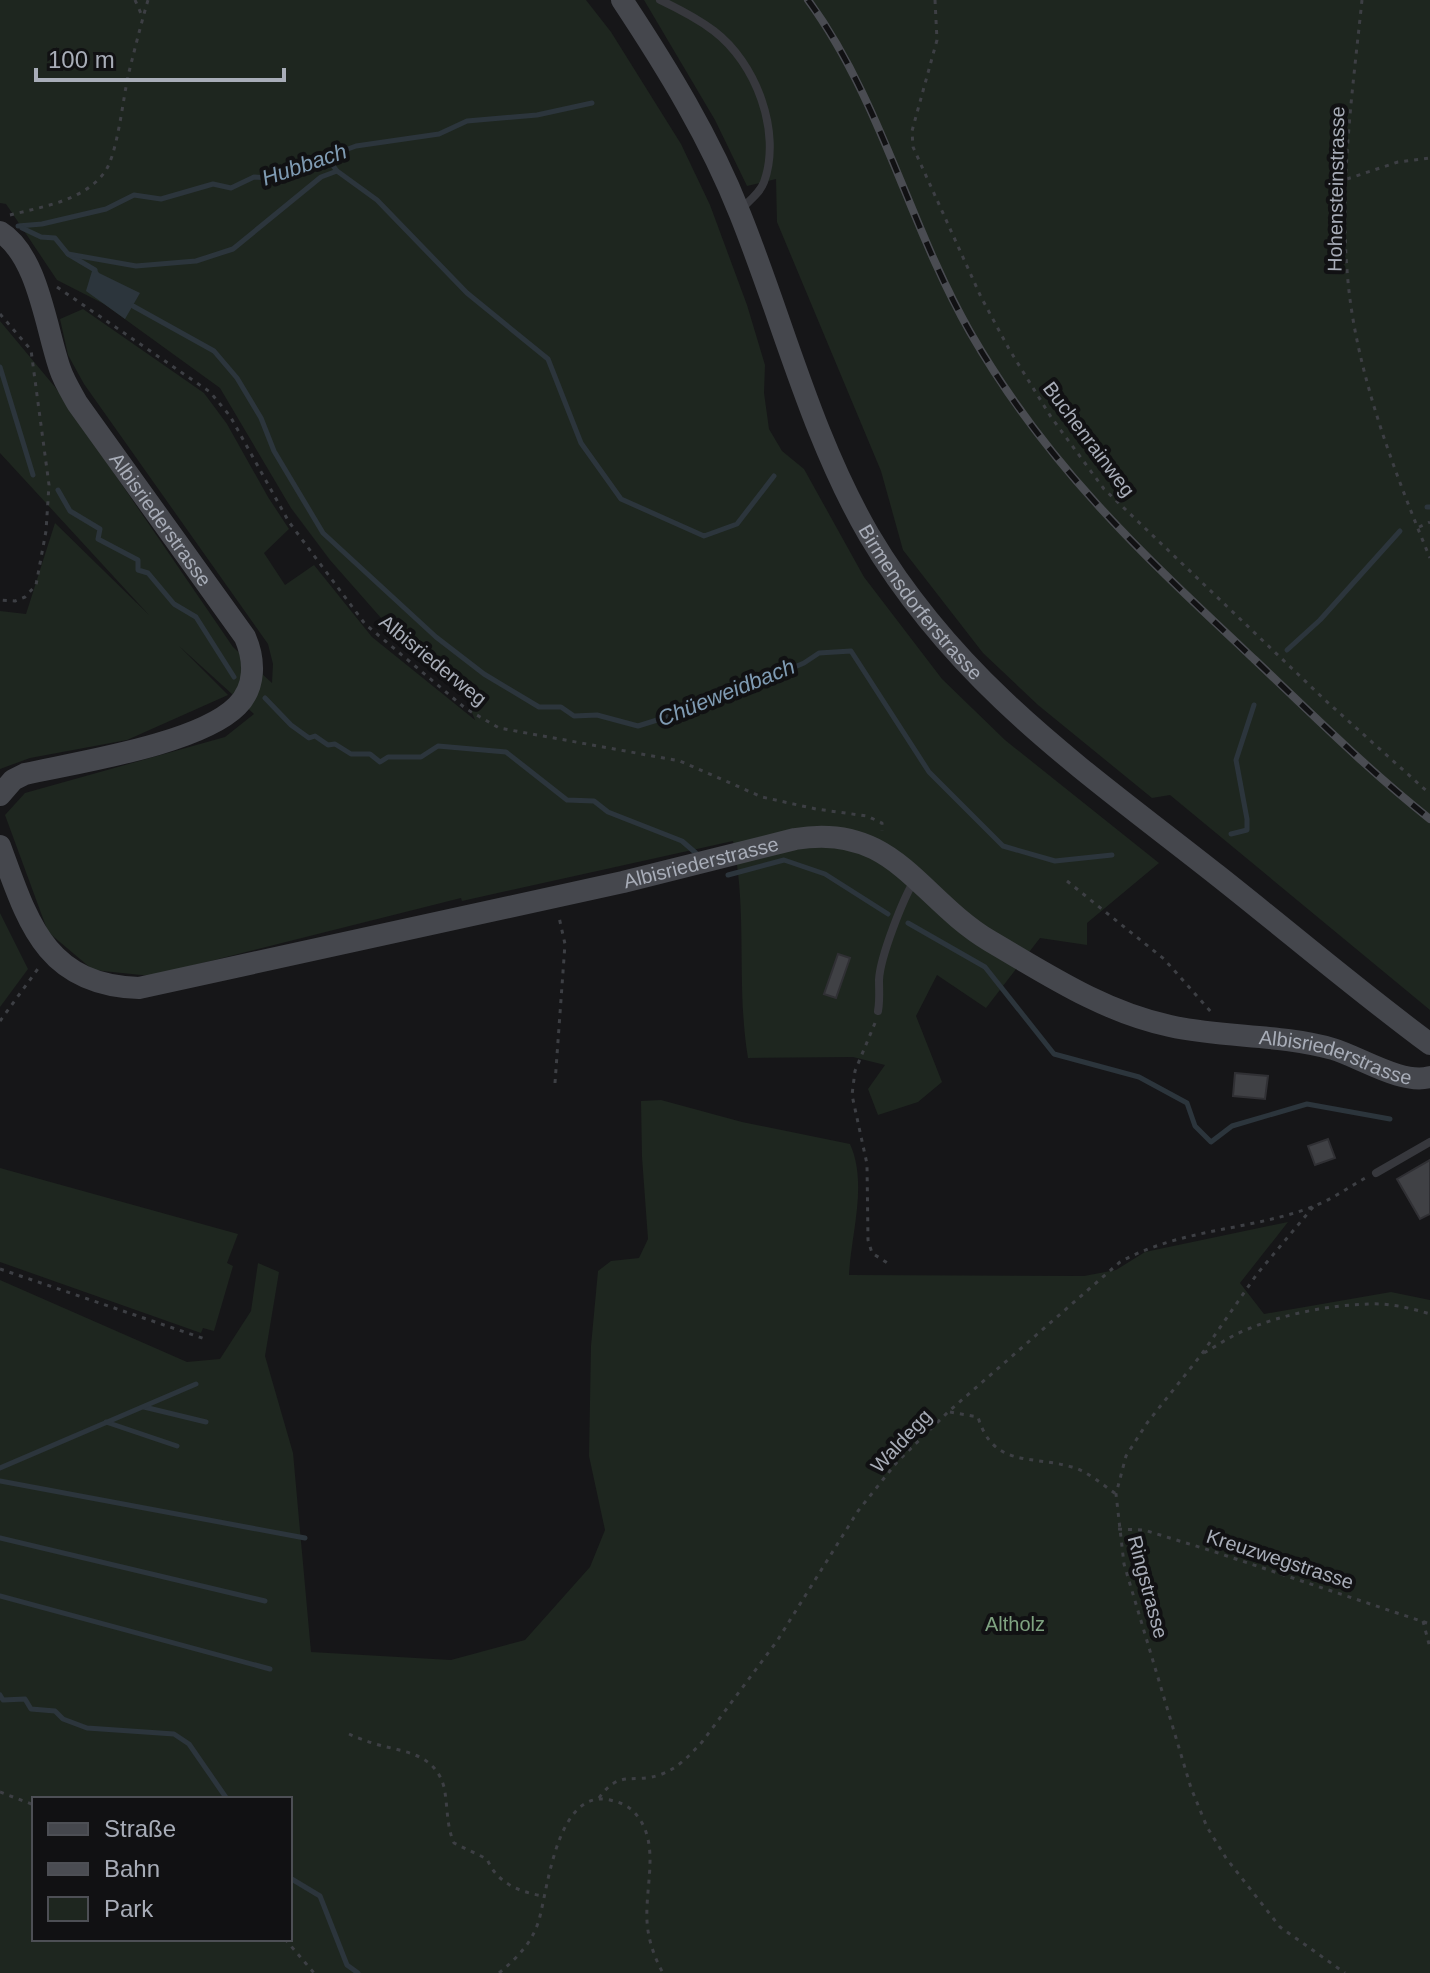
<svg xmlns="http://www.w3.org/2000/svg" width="1430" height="1973" viewBox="0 0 1430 1973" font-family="Arial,sans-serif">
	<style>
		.green { fill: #1e261f; fill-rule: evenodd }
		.water { fill: #2c353c }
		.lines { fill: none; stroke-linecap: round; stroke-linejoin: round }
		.stream { stroke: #2c353c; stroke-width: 5 }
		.building { fill: #404145; stroke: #303034; stroke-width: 2 }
		.path { stroke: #3d3f44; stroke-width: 3; stroke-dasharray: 4 6; stroke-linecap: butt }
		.service { stroke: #37383d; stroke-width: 8 }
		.secondary { stroke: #45474d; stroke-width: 22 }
		.rail-casing { stroke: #4a4c52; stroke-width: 8 }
		.rail { stroke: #111113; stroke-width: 5; stroke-dasharray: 15; stroke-linecap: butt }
		.labels { text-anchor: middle; stroke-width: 8; stroke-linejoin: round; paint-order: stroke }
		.street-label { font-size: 20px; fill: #a8adb8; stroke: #111113 }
		.park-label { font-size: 20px; fill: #7fa381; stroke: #111113 }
		.water-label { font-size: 22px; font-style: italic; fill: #7f9bb3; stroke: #111113 }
	</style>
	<rect width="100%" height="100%" fill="#161618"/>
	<g class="green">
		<path d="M0 0H586L611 32 681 144 710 205 747 305 765 365 764 393 769 429 782 451 804 469 864 577 942 679 1005 740 1159 863 1087 923V945L1040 938 986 1008 937 975 916 1016 942 1082 918 1102 878 1115 868 1089 885 1065 853 1057 748 1058C736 986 748 913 733 841L462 901 461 898 151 976 93 970 48 932 5 815 25 793 225 737 254 714 179 646 228 695 127 740 30 758 0 769V611L26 614 55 523 149 615 0 453V321L55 387 233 647 272 683 273 664 268 644 84 384 68 355 60 319 83 309 204 393 227 424 268 497 289 529 264 553 285 585 314 565 372 637 475 720 467 701 396 635 330 560 291 508 220 388 104 304 57 280 6 204 0 203Z"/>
		<path d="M644 0H1430V1010L1170 795 1152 798 1038 705 983 653 903 550 881 471 777 222 776 179 747 186 715 120Z"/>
		<path d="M0 913 28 969 0 1007Z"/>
		<path d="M661 1100 742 1122 850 1144C868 1184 851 1233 849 1275L1084 1276 1116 1270 1145 1252 1288 1222 1240 1283 1264 1314 1391 1292 1430 1300V1973H0V1280L187 1362 220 1359 251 1311 258 1263 279 1272 265 1356 293 1453 311 1652 451 1660 525 1640 590 1567 605 1530 589 1456 591 1346 598 1271 611 1261 639 1258 648 1239 642 1157 641 1101ZM34 1799H290V1939H34Z"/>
		<path d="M0 1168 238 1234 227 1263 233 1266 214 1331 203 1328 201 1333 0 1262Z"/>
	</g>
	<path class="water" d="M97 270 99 273 140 293 125 319 86 291 92 271Z"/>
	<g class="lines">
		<g class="stream">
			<path d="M327 158 337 171"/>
			<path d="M18 226 42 224 106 209 134 195 161 199 213 184 231 188 254 177 269 178 356 146 439 134 467 121 537 115 592 103"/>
			<path d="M22 228 41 237 55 238 68 254 95 270"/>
			<path d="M68 254 136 266 196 261 233 249 321 177 337 171 377 200 467 293 548 359 581 443 621 499 704 536 737 524 774 476"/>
			<path d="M133 306 214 351 237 378 261 418 274 451 323 533 436 637 484 674 539 707H561L574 716 597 715 638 726 702 706 804 663 819 653 851 651 929 772 1003 846 1055 861 1112 855"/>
			<path d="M0 367 33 475"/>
			<path d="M58 490 70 511 100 529 98 539 138 560V570L148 573 174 604 196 617 234 677"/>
			<path d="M1427 507H1430"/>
			<path d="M1287 650 1320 620 1400 531"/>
			<path d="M265 698 291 725 309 738 315 736 328 745 335 744 351 754H370L380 762 388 757H421L438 746 506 752 567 800 594 801 608 812 682 841 697 854"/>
			<path d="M1231 834 1247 830V819L1236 760 1254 705"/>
			<path d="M728 875 784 860 825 874 888 914"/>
			<path d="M908 923 985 967 1054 1054 1139 1077 1187 1103 1195 1126 1211 1142 1232 1126 1307 1104 1390 1119"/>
			<path d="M144 1407 206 1422"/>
			<path d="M106 1422 177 1446"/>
			<path d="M0 1468 196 1384"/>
			<path d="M0 1481 305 1538"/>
			<path d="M0 1538 265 1601"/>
			<path d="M0 1596 270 1669"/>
			<path d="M0 1695 3 1700 25 1699 31 1709 55 1711 63 1719 87 1728 174 1734 189 1744 227 1799"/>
			<path d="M290 1878 320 1896 347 1965 358 1973"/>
		</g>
	</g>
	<g class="building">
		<path d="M838 954 850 958 836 998 824 994Z"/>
		<path d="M1235 1073 1268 1076 1265 1099 1233 1096Z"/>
		<path d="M1328 1139 1335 1158 1315 1165 1308 1146Z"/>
		<path d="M1430 1160V1214L1420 1219 1397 1179Z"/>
	</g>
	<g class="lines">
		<g class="path">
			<path d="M135 0 143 18"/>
			<path d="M935 0 937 40 912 131 913 147 981 297 1009 349 1051 417 1104 489 1325 700 1430 794"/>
			<path d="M1362 0C1352 96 1338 194 1349 291 1359 380 1396 476 1430 558"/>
			<path d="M1347 179 1398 162 1430 158"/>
			<path d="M10 215C41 207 83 201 104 173 118 155 123 96 129 72 135 48 141 24 148 0"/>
			<path d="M57 287 210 392 230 416 289 522 365 624 465 708 499 728 680 761 762 797 816 809 867 816 882 823V831"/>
			<path d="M0 314 31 350 49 485 46 531 36 585 25 597 15 601 0 600"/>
			<path d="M1419 527 1430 522"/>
			<path d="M1067 881 1164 959 1212 1013"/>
			<path d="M0 1021 40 966"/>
			<path d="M875 1023 855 1071 852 1095 867 1164 868 1240 872 1253 889 1264"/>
			<path d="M555 1083 565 944 559 917"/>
			<path d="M1313 1207 1257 1274 1201 1355 1147 1423 1126 1456 1116 1494 1124 1564 1191 1788 1207 1827 1226 1858 1280 1927 1345 1973"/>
			<path d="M0 1269 205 1339"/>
			<path d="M1204 1353C1218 1345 1232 1335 1248 1329 1284 1314 1330 1305 1369 1304 1390 1303 1410 1308 1430 1314"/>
			<path d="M950 1412 978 1417C993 1468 1031 1455 1072 1467 1087 1471 1103 1485 1116 1494"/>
			<path d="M1118 1529 1144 1530 1212 1551 1430 1624"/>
			<path d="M1423 1621 1430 1648"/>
			<path d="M349 1734C358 1738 368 1742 379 1745 405 1752 435 1754 444 1787 448 1806 446 1825 454 1843L487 1859C497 1883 519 1892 543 1896"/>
			<path d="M0 1792 34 1805"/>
			<path d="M599 1798C620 1768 634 1785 662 1774 678 1768 690 1755 702 1742L777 1641 858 1511 897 1462 948 1412 1120 1262C1182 1228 1248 1231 1312 1207 1331 1200 1349 1187 1367 1177"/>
			<path d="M285 1939 314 1973"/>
			<path d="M499 1973C517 1958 532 1943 539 1920 548 1888 557 1788 610 1800 618 1802 625 1804 632 1810 662 1839 645 1883 647 1921 648 1939 654 1957 663 1973"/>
		</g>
		<g class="service">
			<path d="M660 0C679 9 698 19 714 31 756 63 782 132 764 182 760 193 748 202 740 210"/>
			<path d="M878 1011C880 1000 879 991 879 980 880 957 903 899 915 879"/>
			<path d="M1376 1173 1430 1142"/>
		</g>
		<g class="secondary">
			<path id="s1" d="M622 0C667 68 710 138 740 214 783 321 811 435 869 535 958 685 1084 770 1217 875 1288 931 1357 990 1430 1044"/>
			<path id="s2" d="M0 232C38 255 46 329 60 369 64 381 71 392 77 403L245 637C255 660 256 687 237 706 199 744 79 762 25 774L13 780 0 795"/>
			<path id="s3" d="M0 846C28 922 45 985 139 988L623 882 795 839C894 822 918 898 990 941 1048 975 1104 1012 1170 1026 1224 1038 1280 1034 1333 1049 1360 1057 1402 1085 1430 1077"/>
		</g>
		<defs>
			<path id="rail" d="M808 0C881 100 909 225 970 332 1047 466 1143 555 1255 660 1312 714 1368 770 1430 819"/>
		</defs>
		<use href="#rail" class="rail-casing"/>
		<use href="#rail" class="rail"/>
	</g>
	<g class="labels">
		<g class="street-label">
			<text transform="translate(1336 189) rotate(-89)" y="7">Hohensteinstrasse</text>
			<text transform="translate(1089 439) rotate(53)" y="7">Buchenrainweg</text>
			<text dy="7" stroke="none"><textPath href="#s2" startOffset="334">Albisriederstrasse</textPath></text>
			<text dy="7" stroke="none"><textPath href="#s1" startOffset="676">Birmensdorferstrasse</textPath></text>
			<text transform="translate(433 660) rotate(39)" y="7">Albisriederweg</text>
			<text dy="7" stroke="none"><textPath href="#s3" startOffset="792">Albisriederstrasse</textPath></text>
			<text dy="7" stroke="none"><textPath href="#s3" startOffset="1488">Albisriederstrasse</textPath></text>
			<text transform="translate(901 1441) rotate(-47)" y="7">Waldegg</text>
			<text transform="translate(1280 1559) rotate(18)" y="7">Kreuzwegstrasse</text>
			<text transform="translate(1148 1587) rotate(75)" y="7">Ringstrasse</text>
		</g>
		<g class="park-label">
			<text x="1015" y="1631">Altholz</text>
		</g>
		<g class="water-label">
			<text transform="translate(304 164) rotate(-19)" y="8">Hubbach</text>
			<text transform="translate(726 692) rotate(-22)" y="8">Chüeweidbach</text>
		</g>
	</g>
	<rect x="32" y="1797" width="260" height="144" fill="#111113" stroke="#4d4f55" stroke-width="2"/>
	<rect x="48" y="1823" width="40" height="12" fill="#45474d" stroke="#4d4f55" stroke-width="2"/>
	<text x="104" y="1837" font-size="24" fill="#a8adb8">Straße</text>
	<rect x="48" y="1863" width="40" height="12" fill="#4a4c52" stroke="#4d4f55" stroke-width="2"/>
	<text x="104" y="1877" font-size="24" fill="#a8adb8">Bahn</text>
	<rect x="48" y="1897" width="40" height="24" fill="#1e261f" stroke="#4d4f55" stroke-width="2"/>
	<text x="104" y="1917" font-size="24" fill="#a8adb8">Park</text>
	<path d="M36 68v12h248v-12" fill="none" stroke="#a8adb8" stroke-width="4"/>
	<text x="48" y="68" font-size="24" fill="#a8adb8" stroke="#111113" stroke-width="6" paint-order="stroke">100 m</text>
</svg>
